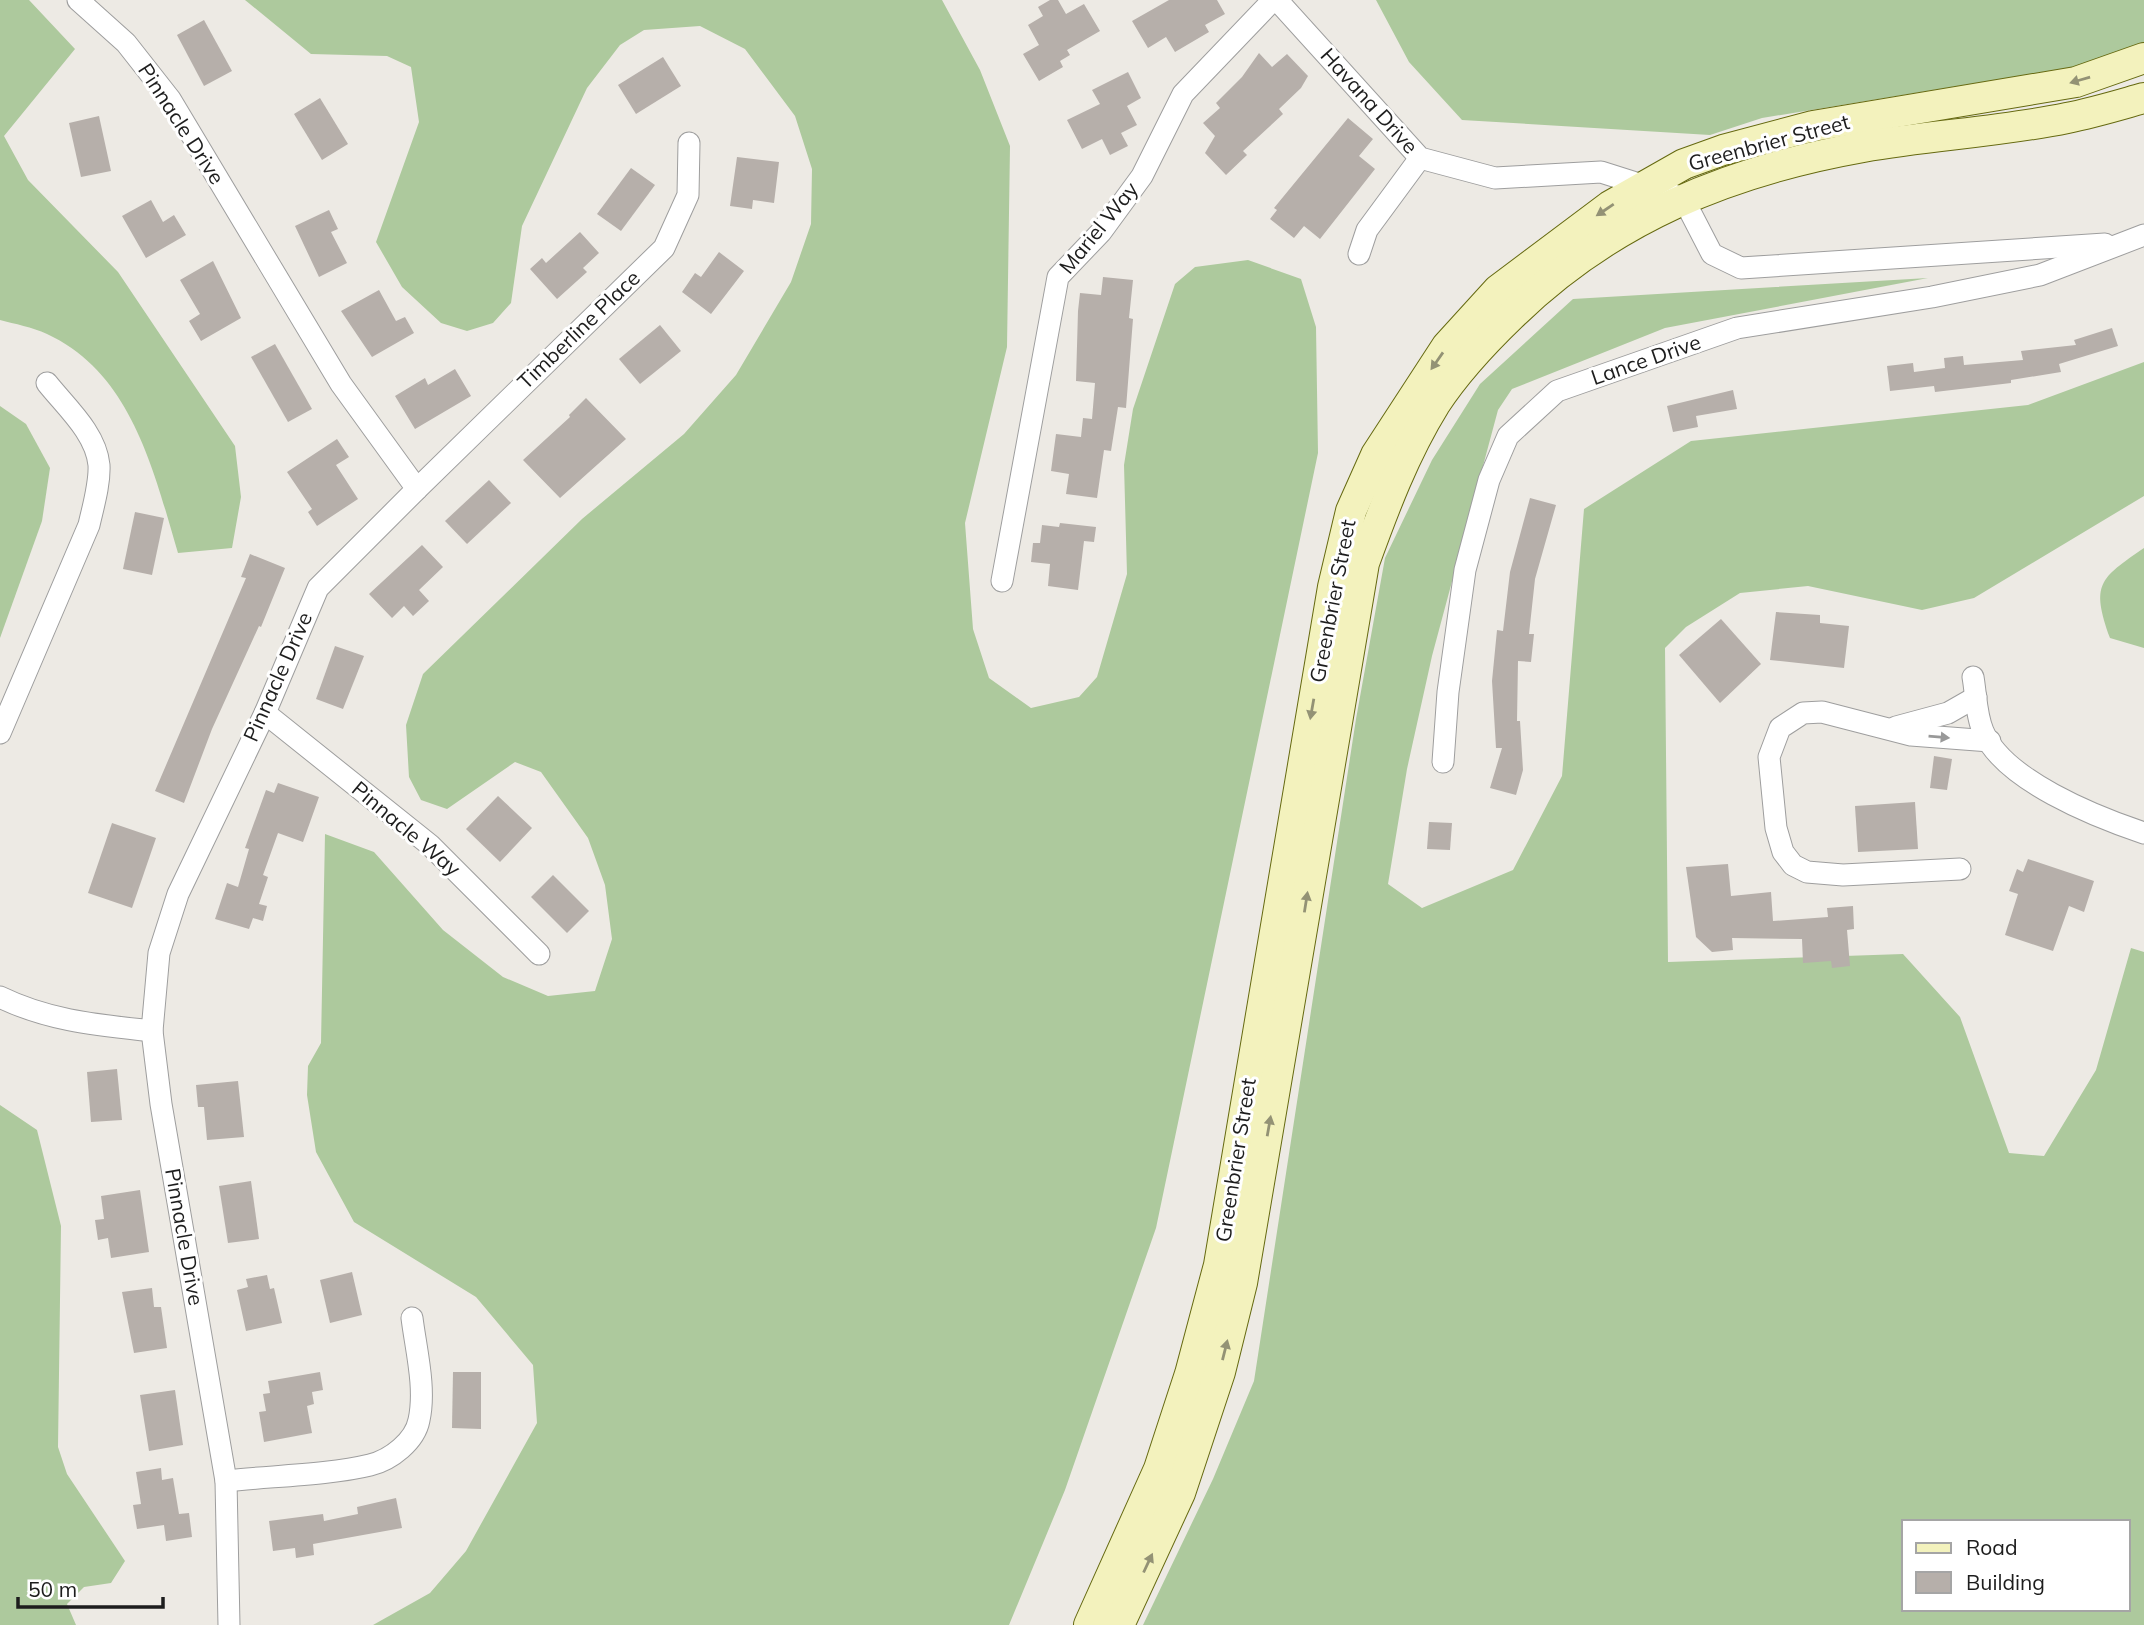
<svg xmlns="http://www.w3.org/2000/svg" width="2144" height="1625" viewBox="0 0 2144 1625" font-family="Mulish,sans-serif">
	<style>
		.forest { fill: #adc99d; fill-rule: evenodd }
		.building { fill: #b6afaa }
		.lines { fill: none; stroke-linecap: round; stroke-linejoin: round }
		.minor-casing { stroke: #9e9e9e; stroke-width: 23 }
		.secondary-casing { stroke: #656910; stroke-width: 32 }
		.minor { stroke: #fff; stroke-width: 21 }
		.secondary { stroke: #f3f2bd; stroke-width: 30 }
		.oneway { fill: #939275 }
		.oneway2 { fill: #999 }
		.labels { text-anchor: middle; stroke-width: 6; stroke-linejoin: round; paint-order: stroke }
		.street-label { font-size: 21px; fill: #1d1d1d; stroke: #fff }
	</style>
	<rect width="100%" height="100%" fill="#edeae4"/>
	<g class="forest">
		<path d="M0 0H29L75 49 4 136 28 180 118 272 235 446 241 497 232 548 178 553C154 472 132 373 47 334 32 327 15 324 0 320Z"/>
		<path d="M245 0H942L980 70 1010 146 1007 347 965 523 973 629 989 678 1031 708 1079 697 1097 677 1127 574 1124 465 1133 409 1175 284 1195 267 1248 260 1301 279 1316 327 1318 453 1156 1228 1065 1490 1009 1625H373L430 1593 466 1551 537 1423 533 1365 476 1297 354 1222 316 1152 307 1095 308 1066 321 1043 325 834 374 852 443 930 503 977 548 996 595 991 612 939 605 885 588 838 541 772 515 762 447 809 421 800 409 777 406 725 423 674 582 519 684 434 736 375 791 282 811 224 812 169 795 116 745 49 700 26 644 30 620 45 587 88 522 226 511 303 493 323 467 331 441 323 402 287 376 242 419 122 411 67 387 56 311 54Z"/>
		<path d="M1376 0H2144V52L2128 58 1762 118 1710 135 1462 120 1409 62Z"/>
		<path d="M1928 278 1665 328 1512 389 1498 410 1432 656 1407 769 1388 884 1422 908 1513 870 1562 776 1584 509 1691 441 2028 405 2144 362V496L1974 598 1922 610 1808 586 1740 593 1686 627 1665 648 1668 962 1903 954 1960 1017 2009 1153 2044 1156 2096 1070 2131 948 2144 952V1625H1143L1213 1479 1254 1381 1356 719 1385 558 1432 460 1480 384 1573 299ZM1904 1522H2128V1609H1904Z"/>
		<path d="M0 406 26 424 50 468 42 521 0 638Z"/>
		<path d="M2144 548V648L2110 638C2091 584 2099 579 2144 548Z"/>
		<path d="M0 1105 37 1130 61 1226 58 1447 67 1474 125 1561 111 1583 84 1587 67 1604 76 1625H0Z"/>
	</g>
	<g class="building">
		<path d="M1050 0H1058L1066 14 1084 4 1100 31 1067 50 1070 55 1060 61 1063 67 1039 81 1023 54 1039 45 1028 25 1043 16 1038 7Z"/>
		<path d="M1169 0H1217L1225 14 1205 25 1209 32 1175 52 1166 37 1148 48 1132 21Z"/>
		<path d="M204 20 232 71 204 86 177 35Z"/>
		<path d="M1259 53 1272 67 1287 54 1308 76 1301 88 1279 109 1283 114 1243 151 1247 155 1226 175 1205 153 1215 136 1203 123 1220 108 1216 103 1242 77Z"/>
		<path d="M663 57 681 86 636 114 618 85Z"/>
		<path d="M1128 72 1141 98 1127 106 1137 125 1121 133 1128 146 1110 155 1102 139 1082 149 1067 120 1100 104 1092 90Z"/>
		<path d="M320 98 348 144 322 160 294 114Z"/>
		<path d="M99 116 111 171 81 177 69 123Z"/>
		<path d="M1348 118 1373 139 1359 156 1375 169 1320 239 1304 226 1294 238 1270 219 1277 210 1274 208Z"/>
		<path d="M737 157 779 162 774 203 753 200 752 209 730 206Z"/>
		<path d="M631 168 655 185 621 231 597 214Z"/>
		<path d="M151 200 163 222 174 215 186 235 146 258 122 216Z"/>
		<path d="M329 210 338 229 331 232 347 263 319 277 295 226Z"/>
		<path d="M580 232 599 253 583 268 587 272 557 299 530 269 542 258 546 263Z"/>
		<path d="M719 252 744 271 711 314 682 292 695 273 701 277Z"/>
		<path d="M213 261 241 318 201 341 189 321 200 314 180 280Z"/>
		<path d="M1103 277 1133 280 1129 318 1133 319 1126 408 1118 407 1111 451 1104 450 1097 498 1066 494 1069 474 1051 471 1056 434 1081 437 1083 418 1092 419 1095 383 1076 381 1078 311 1080 293 1101 295Z"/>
		<path d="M379 290 396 321 405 317 414 333 372 357 341 311Z"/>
		<path d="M660 325 681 351 640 384 619 359Z"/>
		<path d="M2112 328 2118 346 2059 364 2061 372 2011 380V383L1935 392 1934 386 1890 391 1887 366 1913 363 1914 372 1945 368 1944 358 1963 356 1964 365 2023 360 2021 351 2076 345 2074 340Z"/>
		<path d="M275 344 312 409 288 422 251 357Z"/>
		<path d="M455 369 471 396 415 429 395 396 425 378 428 385Z"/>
		<path d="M1733 390 1737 409 1696 416 1698 427 1673 432 1667 406Z"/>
		<path d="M586 398 626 439 560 498 523 460 570 417 569 415Z"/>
		<path d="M337 439 349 457 336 465 358 499 317 526 308 512 312 509 287 472Z"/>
		<path d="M489 480 511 503 467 544 445 521Z"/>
		<path d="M1530 498 1556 505 1535 579 1529 634H1534L1531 662 1518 661 1517 721H1520L1523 770 1516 795 1490 788 1502 748H1496L1492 681 1497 630 1503 631 1510 572Z"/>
		<path d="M135 512 164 518 152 575 123 569Z"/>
		<path d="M1060 523 1096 527 1094 542 1084 541 1078 590 1048 586 1050 564 1031 562 1033 543H1040L1042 525 1059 527Z"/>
		<path d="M422 545 443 567 419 590 429 601 413 616 404 606 392 618 369 594Z"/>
		<path d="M250 554 285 568 261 627 259 626 212 729 184 803 155 791 246 578 241 577Z"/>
		<path d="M1776 612 1820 615V623L1849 626 1844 668 1770 660Z"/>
		<path d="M1721 619 1761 664 1720 703 1679 655Z"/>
		<path d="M335 646 364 656 343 709 316 699Z"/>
		<path d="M1934 756 1952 759 1947 790 1930 788Z"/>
		<path d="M278 783 319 797 303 842 278 833 263 875 268 877 259 904 267 906 263 921 253 918 249 929 215 919 227 883 238 887 249 849 245 848 266 790 274 793Z"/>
		<path d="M498 796 532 828 500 862 466 829Z"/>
		<path d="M1915 802 1918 849 1858 852 1855 806Z"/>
		<path d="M1429 822 1452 823 1450 850 1427 849Z"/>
		<path d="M112 823 156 838 132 908 88 893Z"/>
		<path d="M2028 859 2094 881 2084 912 2069 906 2053 951 2005 935 2018 894 2009 891 2017 869 2023 872Z"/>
		<path d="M1728 864 1731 896 1771 892 1773 921 1828 917 1827 908 1853 906 1854 929 1847 930 1850 966 1832 968 1831 961 1803 963 1802 939 1732 938 1733 950 1712 952 1696 937 1686 867Z"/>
		<path d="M553 875 589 911 567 933 531 897Z"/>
		<path d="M117 1069 122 1120 91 1122 87 1072Z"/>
		<path d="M238 1081 244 1137 207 1140 204 1107H198L196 1085Z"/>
		<path d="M251 1181 259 1239 228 1243 219 1186Z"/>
		<path d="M140 1190 149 1252 111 1258 108 1238 98 1240 95 1220 104 1219 101 1196Z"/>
		<path d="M352 1272 362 1315 330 1323 320 1280Z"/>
		<path d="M267 1275 270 1289 274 1288 282 1323 246 1331 237 1290 248 1287 246 1279Z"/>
		<path d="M152 1288 154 1307H161L167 1348 134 1353 122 1292Z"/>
		<path d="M320 1372 323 1390 312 1392 314 1404 307 1406 312 1433 264 1442 259 1412 266 1411 263 1394 270 1393 268 1381Z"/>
		<path d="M453 1372H481V1429L452 1428Z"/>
		<path d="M175 1390 183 1445 149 1451 140 1395Z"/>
		<path d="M161 1468 162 1480 173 1478 179 1514 189 1513 192 1537 166 1541 164 1525 137 1529 133 1505 141 1504 136 1472Z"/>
		<path d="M396 1498 402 1528 313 1544 314 1555 296 1558 295 1548 273 1551 269 1521 323 1514 324 1521 358 1514 357 1507Z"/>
	</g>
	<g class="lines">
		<defs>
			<g id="minor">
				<path d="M78 0 126 43 170 99 341 384 417 489 318 588 265 713 178 894 159 953 152 1031 161 1104 226 1481 229 1625"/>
				<path d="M1277 0 1420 158 1495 178 1601 172 1683 198 1712 254 1741 268 2105 244"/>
				<path d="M1359 254 1367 230 1420 158"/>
				<path d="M417 489 664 248 688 195 689 143"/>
				<path d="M1002 581 1058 277 1101 232 1142 176 1183 94 1273 0"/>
				<path d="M1973 677C1976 694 1976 715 1983 731 2003 780 2096 817 2144 833"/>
				<path d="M265 713 430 845 539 954"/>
				<path d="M1896 727 1948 713 1976 697"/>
				<path d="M0 733 89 525C93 507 100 484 99 465 96 433 66 407 47 383"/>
				<path d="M1443 762 1448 692 1465 570 1489 480 1508 436 1557 391 1737 328 1932 297 2040 275 2144 235"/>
				<path d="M1960 869 1843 875 1807 872 1793 865 1783 852 1776 828 1769 757 1780 728 1803 713 1822 712 1911 735 1990 741"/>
				<path d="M0 997C49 1021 98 1025 152 1031"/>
				<path d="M226 1481C270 1476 329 1475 370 1465 391 1460 415 1441 419 1420 426 1388 416 1350 412 1318"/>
			</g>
			<g id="secondary">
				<path d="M1089 1625 1159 1469 1190 1374 1219 1265 1333 587 1351 511 1376 455 1447 346 1498 290 1610 206 1684 164 1723 150 1813 126 2076 82 2144 58"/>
				<path d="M1119 1625 1180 1493 1220 1372 1242 1283 1364 563C1384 508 1404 454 1435 404 1456 372 1484 342 1511 316 1610 219 1728 171 1863 147 1930 135 2000 132 2067 118 2093 113 2119 105 2144 98"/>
			</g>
		</defs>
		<use href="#minor" class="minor-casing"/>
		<use href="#secondary" class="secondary-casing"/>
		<use href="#minor" class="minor"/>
		<use href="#secondary" class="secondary"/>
	</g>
	<defs><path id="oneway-solid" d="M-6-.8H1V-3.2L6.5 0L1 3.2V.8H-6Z" transform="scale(1.75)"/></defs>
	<g class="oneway">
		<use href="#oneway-solid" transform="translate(2080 80) rotate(164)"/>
		<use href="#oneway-solid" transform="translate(1605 210) rotate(146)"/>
		<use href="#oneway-solid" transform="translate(1437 361) rotate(125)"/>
		<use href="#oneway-solid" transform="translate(1312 709) rotate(100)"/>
		<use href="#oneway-solid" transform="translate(1306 902) rotate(-81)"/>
		<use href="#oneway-solid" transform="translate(1269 1126) rotate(-80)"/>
		<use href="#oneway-solid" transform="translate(1225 1350) rotate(-76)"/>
		<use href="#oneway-solid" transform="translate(1148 1563) rotate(-65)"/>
	</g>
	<use class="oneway2" href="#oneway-solid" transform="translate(1939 737) rotate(5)"/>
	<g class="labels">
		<g class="street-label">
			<text transform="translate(1369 101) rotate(48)" y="7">Havana Drive</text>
			<text transform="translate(181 124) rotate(57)" y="7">Pinnacle Drive</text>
			<text transform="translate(1769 143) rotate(-15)" y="7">Greenbrier Street</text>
			<text transform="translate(1099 228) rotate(-51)" y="7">Mariel Way</text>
			<text transform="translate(579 330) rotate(-44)" y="7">Timberline Place</text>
			<text transform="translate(1646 360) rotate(-19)" y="7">Lance Drive</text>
			<text transform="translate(1333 601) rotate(-79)" y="7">Greenbrier Street</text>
			<text transform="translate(278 677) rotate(-66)" y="7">Pinnacle Drive</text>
			<text transform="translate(406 829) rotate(40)" y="7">Pinnacle Way</text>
			<text transform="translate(1236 1160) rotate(-81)" y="7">Greenbrier Street</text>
			<text transform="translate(184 1237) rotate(80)" y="7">Pinnacle Drive</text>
		</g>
	</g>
	<rect x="1902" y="1520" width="228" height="91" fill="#ffffff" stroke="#a5a5a5" stroke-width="2"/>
	<rect x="1916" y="1543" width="35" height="10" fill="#f3f2bd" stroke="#a5a5a5" stroke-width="2"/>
	<text x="1966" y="1555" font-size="21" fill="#1d1d1d">Road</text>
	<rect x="1916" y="1572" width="35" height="21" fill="#b6afaa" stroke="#a5a5a5" stroke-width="2"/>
	<text x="1966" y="1590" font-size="21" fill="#1d1d1d">Building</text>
	<path d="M18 1597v10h145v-10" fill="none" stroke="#1d1d1d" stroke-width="3.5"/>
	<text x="28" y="1597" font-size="21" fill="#1d1d1d" stroke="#ffffff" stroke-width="5" paint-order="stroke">50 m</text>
</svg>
